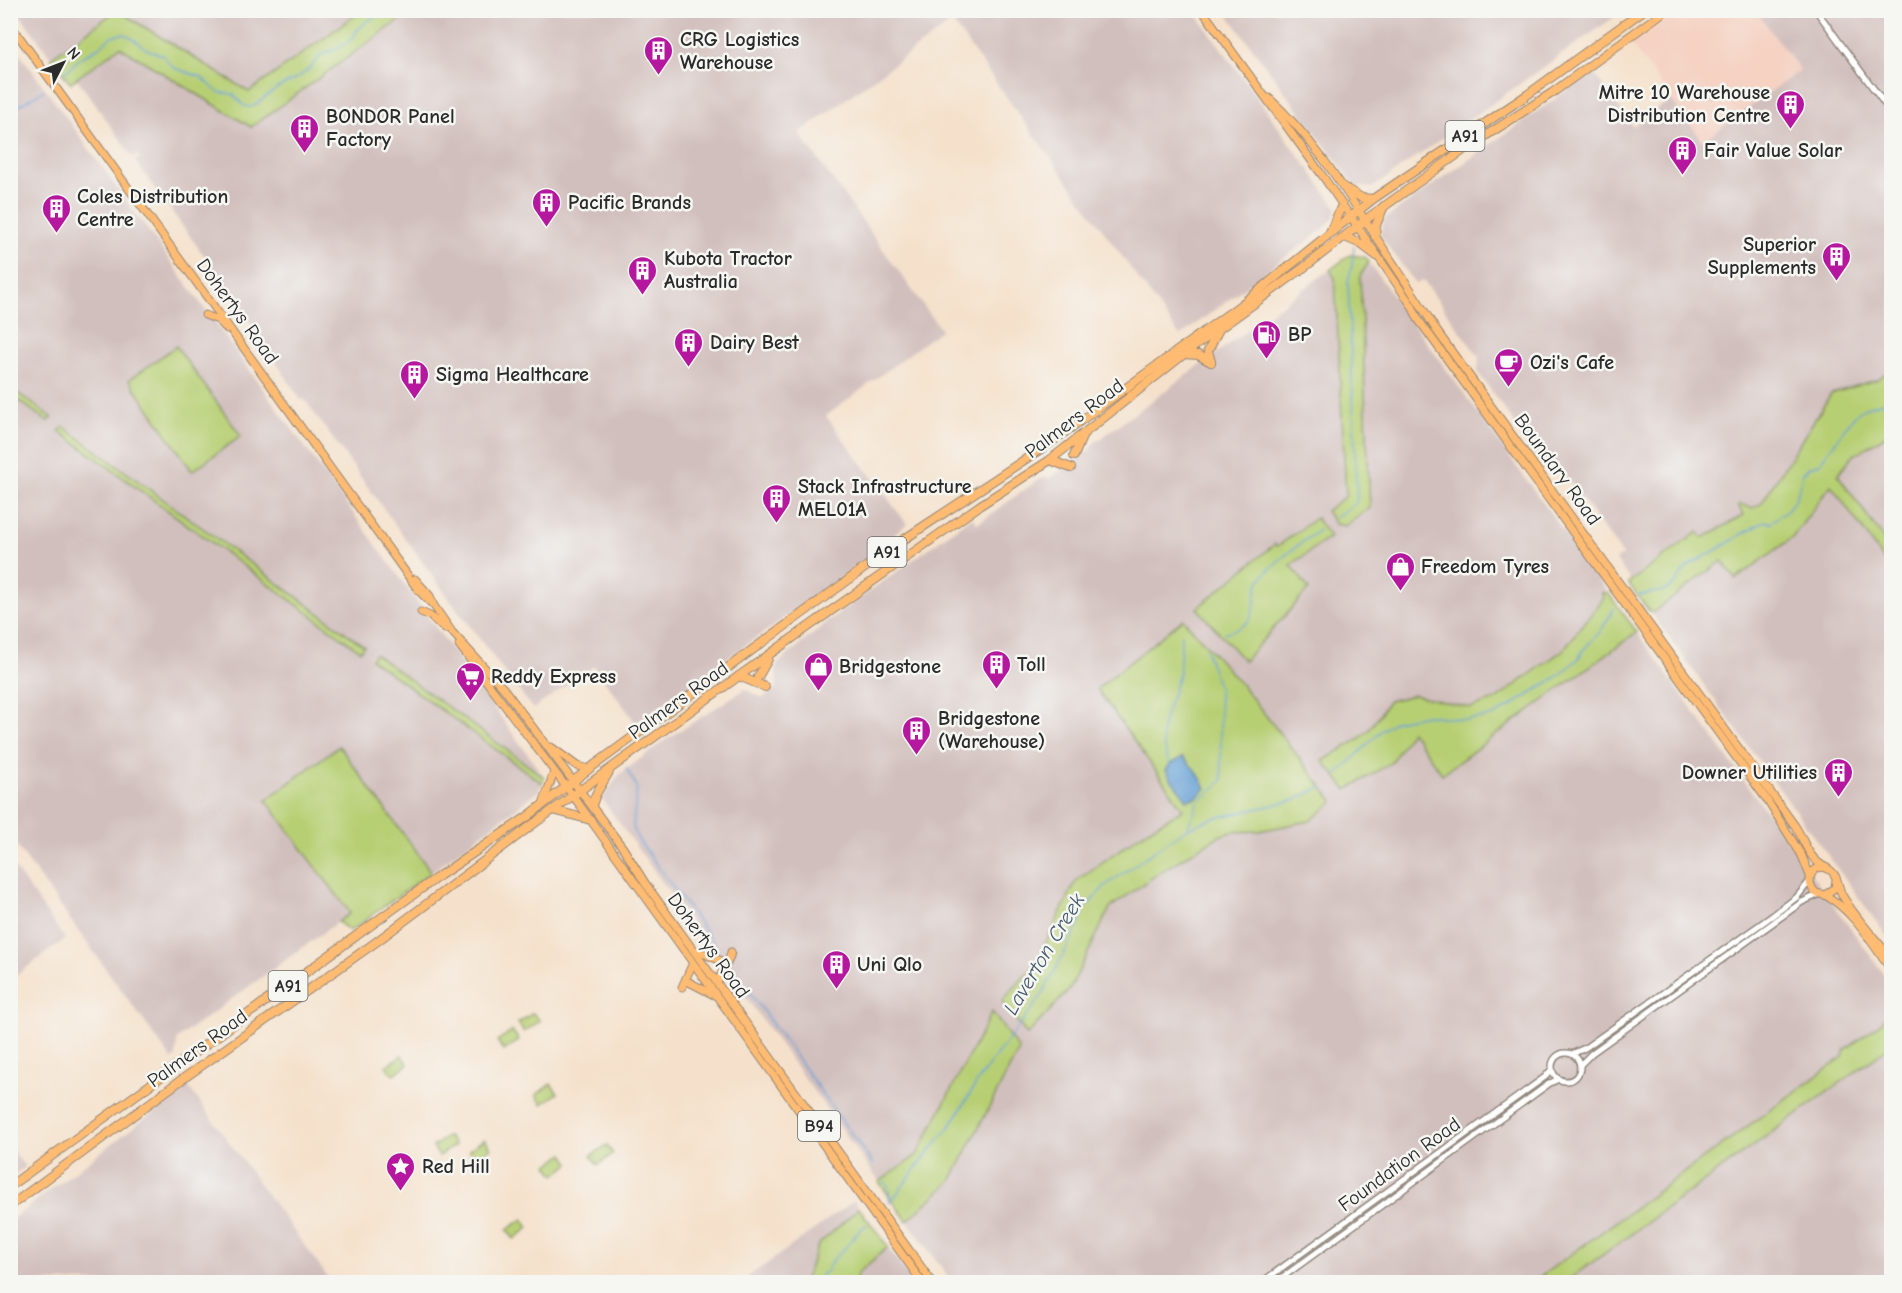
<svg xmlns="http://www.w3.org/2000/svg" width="1902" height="1293" viewBox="0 0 1902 1293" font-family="'Comic Neue',sans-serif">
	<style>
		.built { fill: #f5d2c2 }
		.industrial { fill: #d1bfbd }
		.green { fill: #b7cf73; stroke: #717d4f; stroke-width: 1.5 }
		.water { fill: #649fd4; stroke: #486580; stroke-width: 1.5 }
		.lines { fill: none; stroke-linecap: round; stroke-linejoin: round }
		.stream { stroke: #649fd4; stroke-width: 1.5 }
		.minor-casing { stroke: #90867b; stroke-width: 8 }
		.major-casing { stroke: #90867b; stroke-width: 9 }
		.highway-casing { stroke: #90867b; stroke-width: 10 }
		.minor { stroke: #fff; stroke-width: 5 }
		.major { stroke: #ffbb71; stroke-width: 7 }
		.highway { stroke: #ffbb71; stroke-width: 8 }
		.labels { text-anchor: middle; stroke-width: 5; stroke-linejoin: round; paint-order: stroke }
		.shield { fill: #f6f6f2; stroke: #686867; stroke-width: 1.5 }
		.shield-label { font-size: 18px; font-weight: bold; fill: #2b2b2b }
		.poi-label { font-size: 20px; font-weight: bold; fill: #2b2b2b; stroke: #f6f6f2; text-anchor: start }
		.street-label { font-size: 20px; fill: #2b2b2b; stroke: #f6f6f2 }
		.water-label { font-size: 21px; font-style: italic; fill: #42596f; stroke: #f6f6f2 }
	</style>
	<rect width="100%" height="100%" fill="#f6f6f2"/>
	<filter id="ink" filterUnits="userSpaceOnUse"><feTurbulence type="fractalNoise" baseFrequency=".0167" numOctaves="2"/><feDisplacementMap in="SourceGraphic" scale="12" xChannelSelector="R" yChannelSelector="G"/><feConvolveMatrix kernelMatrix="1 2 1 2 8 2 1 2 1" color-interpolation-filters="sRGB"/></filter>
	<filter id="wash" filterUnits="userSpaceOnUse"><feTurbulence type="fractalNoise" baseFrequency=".008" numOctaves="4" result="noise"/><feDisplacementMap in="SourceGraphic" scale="24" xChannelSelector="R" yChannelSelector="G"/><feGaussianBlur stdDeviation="1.35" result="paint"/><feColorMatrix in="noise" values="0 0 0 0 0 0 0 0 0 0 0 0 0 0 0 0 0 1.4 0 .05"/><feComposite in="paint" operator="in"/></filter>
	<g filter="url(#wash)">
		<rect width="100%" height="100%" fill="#f5e1cb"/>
		<path class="built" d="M1678 11H1756L1800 70 1703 141 1631 44Z"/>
		<g class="industrial">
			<path d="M17 11H1194L1337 208 1335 216 1324 228 1180 336 952 22 799 133 941 330 826 416 907 524 896 532 893 541 636 723 594 666 533 709 453 604 304 399 301 400 227 287 135 161 139 158 137 155 133 157 77 79 70 83Z"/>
			<path d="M1225 11H1623L1372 188 1355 186Z"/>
			<path d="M1756 11H1891V942L1653 615 1628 583 1630 580 1616 560 1623 555 1558 466 1546 468 1478 372 1479 357 1423 280 1416 284 1380 235 1385 219 1593 72 1633 127 1671 99 1703 141 1800 70Z"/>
			<path d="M10 40 545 778 539 791 431 872 339 746 266 800 350 913 177 1039 176 1057 172 1060 11 838Z"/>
			<path d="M1350 255 1365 257 1891 984V1282H952L602 799 619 775 664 741 745 689 763 698 777 687 776 665 826 623 972 517 977 524 1038 480 1048 477 1050 478 1091 449 1093 444Z"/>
			<path d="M11 863 65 939 11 979H10Z"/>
			<path d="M188 1086 331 1282H11V1220Z"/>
			<path d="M10 1147 25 1167 11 1177H10Z"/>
			<path d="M854 1201 913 1282H741Z"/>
		</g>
		<g class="green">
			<path d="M117 10 249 92 361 11H412L251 127 120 47 70 83 51 58Z"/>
			<path d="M1350 255 1365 257 1369 262 1360 276 1370 508 1345 526 1335 524 1326 511 1346 496 1335 278 1330 270Z"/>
			<path d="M176 346 241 436 192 471 129 380Z"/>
			<path d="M1891 369V432L1851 457 1838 475 1891 549V570L1831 485 1792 538 1736 579 1722 561 1652 613 1648 610 1628 583 1698 532 1703 538 1744 515 1738 505 1740 504 1752 508 1761 504 1831 394 1878 379Z"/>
			<path d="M11 388 52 418 47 421 11 395Z"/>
			<path d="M64 427 364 646 360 651 59 431Z"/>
			<path d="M1316 518 1330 537 1291 565 1309 589 1244 661 1197 608 1275 544 1278 546Z"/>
			<path d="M1601 593H1608L1637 632 1442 774 1411 731 1392 762 1347 790 1323 761 1360 738 1369 730 1389 701 1414 695 1471 708 1495 700 1563 650 1604 598Z"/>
			<path d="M1183 619 1245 689 1334 802 1310 821 1259 831 1233 832 1219 836 1160 872 1110 908 1070 989 1027 1035 1002 1001 1035 965 1076 881 1140 835 1183 809 1097 689Z"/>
			<path d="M375 654 544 777 542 783 371 659Z"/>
			<path d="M339 746 431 872 350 931 338 922 350 913 266 800Z"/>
			<path d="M1891 1008V1046L1565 1282H1533L1843 1057 1845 1050 1881 1023Z"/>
			<path d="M992 1012 1019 1050 951 1181 907 1221 879 1182 917 1155Z"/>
			<path d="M533 1013 540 1021 524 1032 518 1023Z"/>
			<path d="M512 1031 519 1040 504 1051 497 1041Z"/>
			<path d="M402 1055 408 1064 393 1075 386 1066Z"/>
			<path d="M551 1084 558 1093 542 1104 536 1095Z"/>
			<path d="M448 1136 455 1145 439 1156 433 1147Z"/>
			<path d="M484 1139 491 1148 475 1159 469 1150Z"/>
			<path d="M607 1145 613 1154 598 1165 591 1156Z"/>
			<path d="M564 1154 570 1163 555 1175 548 1165Z"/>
			<path d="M859 1208 888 1247 858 1273 855 1282H804L818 1245Z"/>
			<path d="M523 1219 529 1228 514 1239 507 1230Z"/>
		</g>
		<path class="water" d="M1183 757 1197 772 1206 788 1197 797 1187 800 1171 779 1166 770 1170 764Z"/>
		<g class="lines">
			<g class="stream">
				<path d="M65 73 79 59 99 47 112 36 124 34 131 37 146 49 162 55 174 68 201 77 218 92 233 94 244 106 252 107 279 87 298 78 310 68 321 55 342 46 351 40 358 29 369 20 390 10"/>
				<path d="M10 111 44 90"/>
				<path d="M1335 518 1356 503 1357 497 1348 282 1352 265 1354 247"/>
				<path d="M1639 595 1664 591 1674 585 1687 567 1765 521 1770 523 1787 510 1796 499 1803 473 1809 467 1819 464 1854 416 1866 407 1892 400"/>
				<path d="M1224 633C1269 624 1245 595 1265 574 1280 557 1301 544 1319 530"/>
				<path d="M1170 764C1151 727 1172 707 1179 672 1181 660 1181 646 1181 634"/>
				<path d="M626 768 637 787 633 826 637 838 717 947"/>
				<path d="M1337 775 1380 732 1395 721 1427 715 1466 720 1494 716 1519 701 1561 674 1578 659 1584 649 1600 632 1614 609"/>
				<path d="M1187 828 1195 811 1197 803 1222 781 1219 690 1206 649"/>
				<path d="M732 968 873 1164"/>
				<path d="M885 1181 889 1189 890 1203"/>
				<path d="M890 1203 917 1167 951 1125 981 1076 1041 997 1074 934 1085 908 1105 886 1186 829 1211 819 1295 800 1321 787"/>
				<path d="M818 1282 821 1275 827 1271C831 1259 836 1257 844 1249 852 1241 856 1230 867 1225"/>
			</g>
		</g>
	</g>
	<g filter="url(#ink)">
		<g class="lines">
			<defs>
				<g id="minor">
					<path d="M1816 10 1892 114"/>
					<circle cx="1566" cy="1067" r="14"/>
					<path d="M1572 1054 1585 1048 1772 916 1797 897 1809 882"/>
					<path d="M1580 1065 1592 1053 1802 902 1820 894"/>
					<path d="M1262 1282 1545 1077 1552 1069"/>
					<path d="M1276 1282 1550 1083 1559 1079"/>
				</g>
				<g id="major">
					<path d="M1202 10 1322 175 1412 306 1418 319 1767 800 1802 856 1810 876"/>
					<path d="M10 24 419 591 434 606 452 632 504 689 623 848 645 883 932 1282"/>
					<path d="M1269 98C1312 137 1344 188 1376 237 1396 268 1417 298 1436 330L1795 826C1805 841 1808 860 1827 868"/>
					<path d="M205 315 218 320 227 329"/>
					<path d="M415 579 430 596 433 604"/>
					<path d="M421 612 430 616 445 629"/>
					<path d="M459 645 579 804 922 1282"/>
					<path d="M551 747 577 766 589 769"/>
					<path d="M543 804 554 772"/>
					<path d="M1836 879 1835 888 1825 895 1816 893C1802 880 1815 860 1830 870 1838 875 1838 887 1842 895 1855 918 1875 938 1892 959"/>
					<path d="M1825 895C1854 911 1872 944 1892 971"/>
					<path d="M693 949 719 960"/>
					<path d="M689 982 714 995"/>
					<path d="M717 983C721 972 729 964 731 952"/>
					<path d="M682 987 692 965"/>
				</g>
				<g id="highway">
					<path d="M1343 187 1362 198 1373 199"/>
					<path d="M1330 232 1342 205"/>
					<path d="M1375 236 1376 225 1384 206"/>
					<path d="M1345 237 1361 244 1377 256"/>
					<path d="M1184 354 1198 355 1211 362"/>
					<path d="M1211 362 1208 351 1219 329"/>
					<path d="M1074 456 1082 437"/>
					<path d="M1050 460 1071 468"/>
					<path d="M739 676 765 687"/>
					<path d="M758 677 768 659"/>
					<path d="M592 805 596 794 609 772"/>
					<path d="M553 810 591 820"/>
					<path d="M10 1186 439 876 527 817 589 769 903 540 1050 443 1242 304 1373 199 1527 95 1644 10"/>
					<path d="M10 1206 177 1083 376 942 532 825 739 676 979 506 1050 460 1184 354 1306 266 1372 215 1465 149 1552 93 1666 10"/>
				</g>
			</defs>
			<use href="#minor" class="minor-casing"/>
			<use href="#major" class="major-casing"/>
			<use href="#highway" class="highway-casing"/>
			<use href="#minor" class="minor"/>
			<use href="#major" class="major"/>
			<use href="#highway" class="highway"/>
		</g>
	</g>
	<defs>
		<symbol id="building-pin" viewBox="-11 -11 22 30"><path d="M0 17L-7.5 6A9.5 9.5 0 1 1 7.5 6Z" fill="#b5179e" stroke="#f6f6f2"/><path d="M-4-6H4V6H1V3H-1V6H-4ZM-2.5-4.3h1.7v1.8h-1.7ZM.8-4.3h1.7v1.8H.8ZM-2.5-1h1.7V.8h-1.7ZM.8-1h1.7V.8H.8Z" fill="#fff"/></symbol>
		<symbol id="fuel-pin" viewBox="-11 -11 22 30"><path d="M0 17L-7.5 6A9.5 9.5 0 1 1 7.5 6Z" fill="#b5179e" stroke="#f6f6f2"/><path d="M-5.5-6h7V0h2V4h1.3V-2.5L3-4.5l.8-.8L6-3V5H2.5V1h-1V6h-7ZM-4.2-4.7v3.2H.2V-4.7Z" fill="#fff"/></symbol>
		<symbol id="cafe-pin" viewBox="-11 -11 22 30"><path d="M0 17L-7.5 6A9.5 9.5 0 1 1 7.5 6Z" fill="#b5179e" stroke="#f6f6f2"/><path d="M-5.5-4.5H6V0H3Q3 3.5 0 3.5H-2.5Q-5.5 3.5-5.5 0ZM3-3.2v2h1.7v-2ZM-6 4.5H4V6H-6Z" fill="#fff"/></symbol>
		<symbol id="shop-pin" viewBox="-11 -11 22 30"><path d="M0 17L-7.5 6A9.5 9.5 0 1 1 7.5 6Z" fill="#b5179e" stroke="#f6f6f2"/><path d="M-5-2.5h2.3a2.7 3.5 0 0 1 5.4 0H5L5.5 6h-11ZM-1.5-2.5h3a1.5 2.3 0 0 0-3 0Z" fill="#fff"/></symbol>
		<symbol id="supermarket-pin" viewBox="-11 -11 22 30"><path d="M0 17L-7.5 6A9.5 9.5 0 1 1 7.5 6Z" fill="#b5179e" stroke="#f6f6f2"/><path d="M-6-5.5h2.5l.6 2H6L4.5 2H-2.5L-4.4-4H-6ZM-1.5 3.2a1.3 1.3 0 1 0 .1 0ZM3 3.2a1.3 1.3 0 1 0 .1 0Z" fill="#fff"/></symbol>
		<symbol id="sight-pin" viewBox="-11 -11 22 30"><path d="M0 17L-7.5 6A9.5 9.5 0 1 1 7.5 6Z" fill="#b5179e" stroke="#f6f6f2"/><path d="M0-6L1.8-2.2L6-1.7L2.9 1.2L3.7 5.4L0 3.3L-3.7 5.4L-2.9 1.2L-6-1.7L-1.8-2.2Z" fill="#fff"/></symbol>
	</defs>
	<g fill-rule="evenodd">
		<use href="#building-pin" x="642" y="34" width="33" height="45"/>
		<use href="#building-pin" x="1774" y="88" width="33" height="45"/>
		<use href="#building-pin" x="288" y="112" width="33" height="45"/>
		<use href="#building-pin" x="1666" y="134" width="33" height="45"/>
		<use href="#building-pin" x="530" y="186" width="33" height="45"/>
		<use href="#building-pin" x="40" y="192" width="33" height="45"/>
		<use href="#building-pin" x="1820" y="240" width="33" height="45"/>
		<use href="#building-pin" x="626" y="254" width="33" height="45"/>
		<use href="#fuel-pin" x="1250" y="318" width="33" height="45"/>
		<use href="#building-pin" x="672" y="326" width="33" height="45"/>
		<use href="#cafe-pin" x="1492" y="346" width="33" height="45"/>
		<use href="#building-pin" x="398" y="358" width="33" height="45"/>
		<use href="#building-pin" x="760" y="482" width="33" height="45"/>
		<use href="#shop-pin" x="1384" y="550" width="33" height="45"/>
		<use href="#building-pin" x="980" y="648" width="33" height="45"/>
		<use href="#shop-pin" x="802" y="650" width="33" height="45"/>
		<use href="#supermarket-pin" x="454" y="660" width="33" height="45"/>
		<use href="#building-pin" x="900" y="714" width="33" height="45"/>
		<use href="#building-pin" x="1822" y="756" width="33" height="45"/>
		<use href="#building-pin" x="820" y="948" width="33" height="45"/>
		<use href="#sight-pin" x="384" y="1150" width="33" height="45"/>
	</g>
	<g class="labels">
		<g class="shield">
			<rect x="1445.5" y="121" width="39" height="30" rx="4.5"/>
			<rect x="867.5" y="537" width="39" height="30" rx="4.5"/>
			<rect x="268.5" y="971" width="39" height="30" rx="4.5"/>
			<rect x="798" y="1111" width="42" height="30" rx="4.5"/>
		</g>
		<g class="shield-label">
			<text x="1465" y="142">A91</text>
			<text x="887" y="558">A91</text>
			<text x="288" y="992">A91</text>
			<text x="819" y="1132">B94</text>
		</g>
		<g class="poi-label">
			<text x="680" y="46">CRG Logistics<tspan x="680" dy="23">Warehouse</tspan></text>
			<text x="1770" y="99" text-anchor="end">Mitre 10 Warehouse<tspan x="1770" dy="23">Distribution Centre</tspan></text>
			<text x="326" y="123">BONDOR Panel<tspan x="326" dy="23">Factory</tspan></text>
			<text x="1704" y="157">Fair Value Solar</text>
			<text x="77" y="203">Coles Distribution<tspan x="77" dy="23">Centre</tspan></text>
			<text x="568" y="209">Pacific Brands</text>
			<text x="1816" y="251" text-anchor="end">Superior<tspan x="1816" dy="23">Supplements</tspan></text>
			<text x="664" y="265">Kubota Tractor<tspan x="664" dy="23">Australia</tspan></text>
			<text x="1288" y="341">BP</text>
			<text x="710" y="349">Dairy Best</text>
			<text x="1530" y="369">Ozi's Cafe</text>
			<text x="436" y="381">Sigma Healthcare</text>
			<text x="798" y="493">Stack Infrastructure<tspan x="798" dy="23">MEL01A</tspan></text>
			<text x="1421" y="573">Freedom Tyres</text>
			<text x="1017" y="671">Toll</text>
			<text x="839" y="673">Bridgestone</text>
			<text x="491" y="683">Reddy Express</text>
			<text x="938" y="725">Bridgestone<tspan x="938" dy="23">(Warehouse)</tspan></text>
			<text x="1817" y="779" text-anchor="end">Downer Utilities</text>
			<text x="857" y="971">Uni Qlo</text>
			<text x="422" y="1173">Red Hill</text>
		</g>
		<g class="street-label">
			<text transform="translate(238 311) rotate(54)" y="7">Dohertys Road</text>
			<text transform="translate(1074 418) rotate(-37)" y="7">Palmers Road</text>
			<text transform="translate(1558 469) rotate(54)" y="7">Boundary Road</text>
			<text transform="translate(678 700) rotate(-36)" y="7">Palmers Road</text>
			<text transform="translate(709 945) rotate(54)" y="7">Dohertys Road</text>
			<text transform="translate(197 1048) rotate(-36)" y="7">Palmers Road</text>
			<text transform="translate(1399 1164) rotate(-36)" y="7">Foundation Road</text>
		</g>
		<g class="water-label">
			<text transform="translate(1044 954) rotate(-59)" y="7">Laverton Creek</text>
		</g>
	</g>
	<rect width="1902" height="1293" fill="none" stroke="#f6f6f2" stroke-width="36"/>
	<g transform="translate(63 63) rotate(48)" stroke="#f6f6f2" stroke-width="4.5" paint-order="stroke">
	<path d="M0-4.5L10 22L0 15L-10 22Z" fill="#2b2b2b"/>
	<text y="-9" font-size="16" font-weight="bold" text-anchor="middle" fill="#2b2b2b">N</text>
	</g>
</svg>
